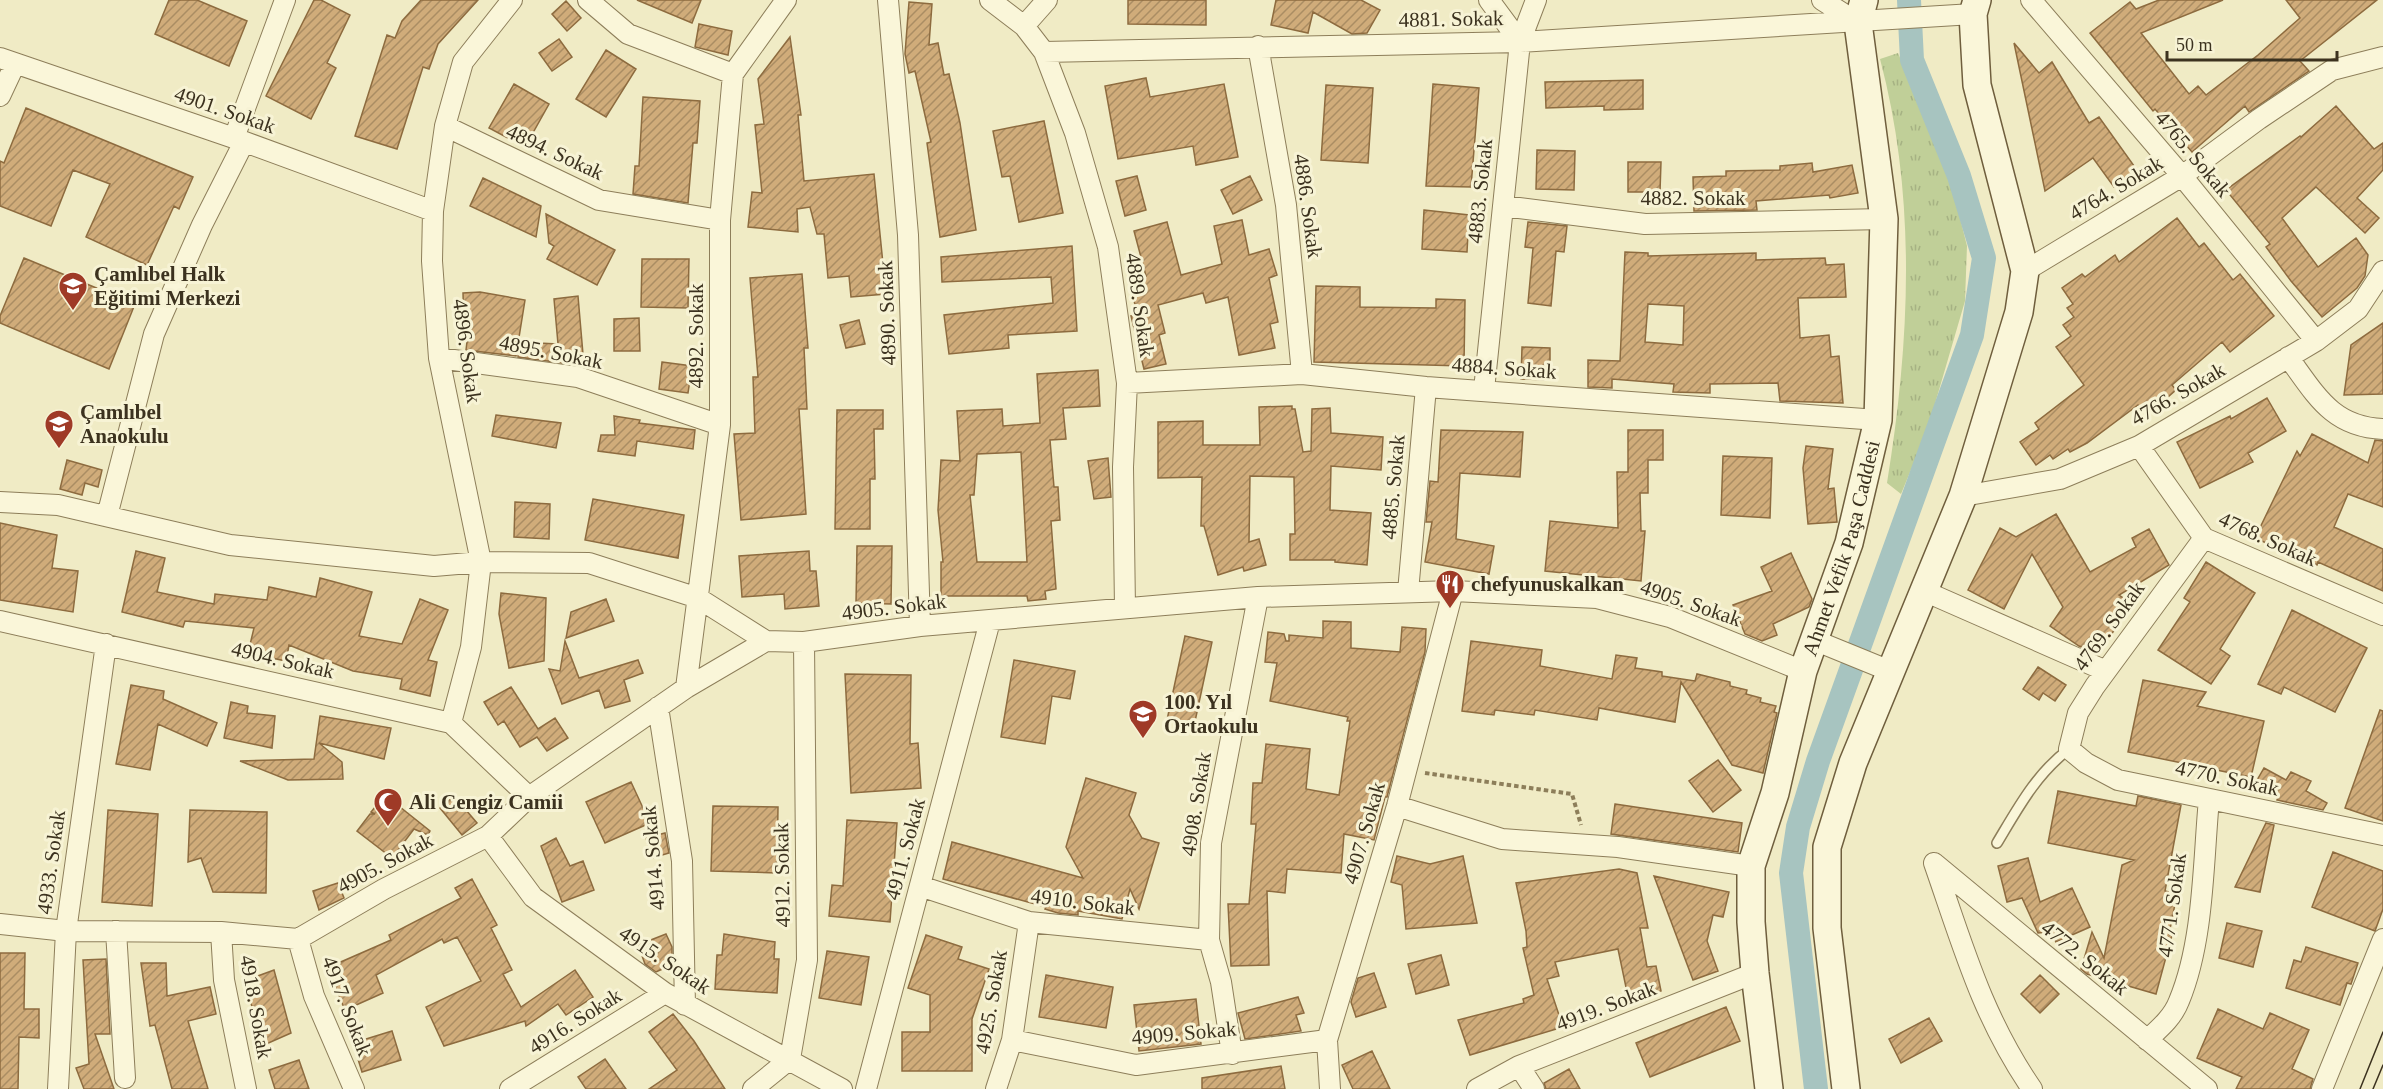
<svg xmlns="http://www.w3.org/2000/svg" width="2383" height="1089" font-family="'Times New Roman',serif">
  <style>
    .park { fill: url(#park-tufts) }
    .lines { fill: none; stroke-linecap: round; stroke-linejoin: round }
    .canal { stroke: #a7c4c0; stroke-width: 24 }
    .building { fill: url(#building-hatch); stroke: #8d6b3f; stroke-width: 1.5; fill-rule: evenodd }
    .lane-casing { stroke: #8d7e5a; stroke-width: 12 }
    .street-casing { stroke: #8d7e5a; stroke-width: 22 }
    .secondary-casing { stroke: #6f5e3d; stroke-width: 30 }
    .path { stroke: #8d7e5a; stroke-width: 4; stroke-dasharray: 4.5 3; stroke-linecap: butt }
    .lane { stroke: #faf6d9; stroke-width: 9 }
    .street { stroke: #faf6d9; stroke-width: 20 }
    .secondary { stroke: #faf6d9; stroke-width: 27 }
    .tram { stroke: #3c321f; stroke-width: 1.5 }
    .labels { text-anchor: middle; dominant-baseline: central; stroke-width: 6; stroke-linejoin: round; paint-order: stroke }
    .street-label { font-size: 21px; fill: #3c321f; stroke: #f7f3d5 }
    .poi-label { font-size: 21px; font-weight: bold; fill: #3c321f; stroke: #f7f3d5; text-anchor: start }
  </style>
  <defs>
    <pattern id="park-tufts" width="24" height="20" patternUnits="userSpaceOnUse" patternTransform="scale(1.5)"><rect width="24" height="20" fill="#c0cf98"/><path d="M3 7l-1-3M5 7V3M7 7l1-3M15 17l-1-3M17 17v-4M19 17l1-3" fill="none" stroke="#a6b283"/></pattern>
    <pattern id="building-hatch" width="6" height="6" patternUnits="userSpaceOnUse" patternTransform="scale(1.5)"><rect width="6" height="6" fill="#d0ac7a"/><path d="M-1 1l2-2M0 6l6-6M5 7l2-2" fill="none" stroke="#aa8d63"/></pattern>
  </defs>
  <rect width="100%" height="100%" fill="#f0ebc5"/>
  <path class="park" d="M1898,53l51,121 18,72 -2,55 -38,130 -26,63 -14,-11c23,-141 30,-285 -7,-424z"/>
  <g class="lines">
    <path class="canal" d="M1816,1089l-25,-216 7,-46 20,-66 154,-426 12,-77 -25,-82 -47,-116 -3,-60"/>
  </g>
  <path class="building" d="M169,0h28l50,21 -18,45 -74,-32z
    M314,0h7l29,15 -23,48 9,5 -25,51 -45,-23z
    M421,0h57l-40,44 -9,25 -6,-2 -26,82 -42,-13 32,-101 8,3 7,-17z
    M637,0h64l-9,23z
    M1128,0h78v25l-78,-1z
    M1276,0h85l19,10 -13,23 -15,1 -39,-22 -5,21 -37,-8z
    M2159,0h64l-82,33 48,61 9,-8 8,9 52,-40 42,-37 -14,-18h91l-77,61 9,10 -60,41 -4,-6 -53,46 -37,-43 -2,2 -63,-78 40,-31 6,7z
    M566,1l15,17 -14,13 -15,-17z
    M909,2l23,2 -3,41 9,-2 6,32 5,-1 11,49 16,107 -36,7 -13,-94 4,-1 -16,-71 -6,2 -4,-19z
    M699,24l33,7 -4,24 -33,-8z
    M790,37l11,78h-3l6,66 70,-7 12,120 -35,3 -2,-21 -21,2 -4,-44h-7l-7,-27 -13,2 1,23 -50,-5 4,-35 10,1 -7,-68 9,-1 -6,-45z
    M559,39l13,18 -20,14 -13,-18z
    M2014,43l25,30 13,-11 37,61 10,-6 38,53 -23,17 -21,-29 -48,33z
    M606,50l30,19 -30,48 -30,-18z
    M1146,78l4,19 74,-13 14,73 -42,8 -3,-19 -75,13 -13,-73z
    M1643,80v29l-39,1v-4l-58,2 -1,-26z
    M514,84l35,20 -24,43 -36,-19z
    M1433,84l46,4 -8,99 -45,-1z
    M1326,85l47,3 -5,75 -47,-3z
    M643,97l57,4 -3,42h-4l-5,60 -55,-9 2,-28h4z
    M2336,106l38,43 9,-6v27l-26,28 22,20 -14,15 -49,-46 -34,31 36,49 38,-29 12,17 -3,21 -8,12 -35,29 -31,-36 -25,-34 4,-3 -44,-54 74,-54 1,1z
    M26,108l167,69 -14,32 -5,-3 -27,59 -61,-28 24,-53 -37,-14 -22,56 -51,-20v-45l4,2z
    M1044,121l19,92 -44,9 -9,-46 -8,1 -9,-46z
    M1537,150l38,1 -1,39 -38,-1z
    M1628,162h33l-1,30h-32z
    M1812,163l1,9 39,-7 6,28 -28,5 -1,-3 -73,6 1,9 -63,1 -1,-34 33,-1v-5l54,-1v-4z
    M1137,176l9,34 -21,6 -9,-35z
    M1250,176l12,24 -29,14 -12,-24z
    M483,178l58,28 -5,31 -66,-31z
    M1424,210l45,5 -2,37 -45,-3z
    M546,214l69,36 -18,35 -50,-26 7,-13 -5,-3z
    M2177,218l22,29 5,-4 29,37 7,-6 34,42 -44,36 -8,-10 -50,43 4,5 -16,14 -5,-5 -13,11 -4,-5 -51,38 -17,9 -2,-3 -15,10 -3,-4 -14,10 -16,-23 19,-13 -4,-6 49,-38 -28,-38 15,-11 -8,-11 11,-8 -7,-9 6,-4 -11,-16 20,-14 3,3 30,-22 4,7z
    M1242,220l7,35 20,-6 8,26 -8,3 9,44 -8,2 5,24 -36,7 -11,-58 -22,6 -3,-10 -45,12 7,28 -6,2 7,29 -22,5 -13,-53 7,-1 -10,-35 18,-4 -12,-45 33,-9 14,53 41,-11 -8,-38z
    M1528,222l39,4 -3,26 -8,-1 -5,55 -23,-3 5,-55 -8,-1z
    M1072,246l5,85 -69,4 1,13 -60,6 -5,-39 109,-12 -2,-26 -109,5 -1,-25z
    M1625,252l23,1v3l108,-3v7l69,-2 1,7 18,-1 2,33 -48,1 2,40 29,-3 2,22 8,-1 4,47 -63,-2 -2,-18 -68,1v9l-37,-1 1,-8 -62,-5v9l-24,-1v-27l32,1zM1648,304l36,2 -1,39 -38,-3z
    M24,258l111,46 -26,65 -109,-46v-7z
    M642,259h47l-1,49 -47,-1z
    M802,274l6,74h-4l3,61h-8l7,105 -65,6 -7,-86 21,-1 -2,-56h5l-8,-99z
    M1316,286l44,1v20l76,1v-9l29,1 -1,66 -150,-4z
    M480,292l45,8 -9,56 -50,-6 3,-25h-5l-1,-32z
    M578,296l6,70 -66,-9 1,-15 39,2 -4,-45z
    M639,318l1,33h-26v-32z
    M859,320l6,24 -19,4 -6,-23z
    M2383,323v71l-39,1 7,-50z
    M1522,347l28,1v32l-29,-1z
    M662,362l30,4 -4,27 -29,-4z
    M1098,370l2,36 -37,2 3,31 -16,1 4,47h4l2,33 -9,1 5,68 -11,2 1,8 -18,2 -1,-5h-86v-34h2l-5,-52 3,-50 19,1 -3,-50 45,-2 1,17 37,-3 -3,-49zM1021,452l6,110h-50l-7,-67h4l3,-41z
    M2267,398l19,33 -38,22 5,9 -53,26 -23,-46 53,-26 1,3z
    M1292,406v3h3l8,43 8,-1 1,-42 18,-1 1,25 52,4 -2,33 -50,-4 -1,44 41,3 -4,52 -32,-3v-2h-45v-26h5l-1,-57 -44,-1 -1,66 10,-3 7,26 -22,6 -1,-4 -25,8 -14,-49h-3l1,-49 -44,1v-56l45,-1v24h57l-1,-38z
    M837,410h46v19h-9l1,50h-5v50h-35z
    M496,415l65,8 -5,25 -64,-12z
    M614,416l26,4 -1,3 56,7 -2,19 -56,-8 -2,15 -37,-5 3,-16h14z
    M1441,430l82,2 -3,45 -60,-4 -4,66 38,7 -5,28 -64,-12 7,-40h-6l4,-41 8,1z
    M1628,430h35v30h-15v33h-8l1,38h4l-4,50 -96,-10 5,-50 68,7 -1,-56h11z
    M2312,434l56,29 7,-23 8,1v66l-35,-13 -14,33 49,22v42l-65,-29 -1,3 -62,-27 42,-87 3,5z
    M1806,446l27,3 -5,40 6,-1 3,34 -29,2 -5,-56z
    M1723,456l49,2 -2,60 -49,-3z
    M1108,458l3,39 -17,2 -6,-38z
    M67,460l35,10 -4,17 -13,-4 -3,12 -22,-6z
    M593,499l91,16 -6,43 -93,-18z
    M515,502l35,2 -1,35 -35,-2z
    M2056,514l34,58 46,-25 -4,-9 17,-9 20,36 -50,30 13,9 -34,50 -19,-8 -29,-20 13,-19 -31,-53 -28,55 -36,-19 32,-62 16,9z
    M0,523l57,12 -5,33 26,3 -5,41 -73,-12z
    M857,546h35l-1,58 -35,-1z
    M136,551l29,7 -8,34 57,12 1,-10 52,6 2,-13 47,10 4,-19 52,14 -13,44 43,8 18,-45 28,11 -20,50 9,2 -7,34 -30,-7 2,-10 -49,-8 -64,-26 -3,16 -38,-8 6,-25 -69,-7 -2,6 -61,-15z
    M809,551l1,20h6l3,35 -34,3 -1,-15 -42,3 -3,-41z
    M1791,553l21,46 -3,8 -36,17 4,11 -15,6 -17,-7 -12,-29 39,-14 -11,-24z
    M2206,562l49,31 -35,56 10,7 -19,28 -53,-34 32,-48 -6,-4z
    M501,593l45,5 -2,63 -35,7 -10,-54z
    M606,599l8,22 -48,17 5,-26z
    M2292,610l75,38 -32,64 -51,-25 -3,7 -23,-10z
    M1323,621l28,1v26l49,4 2,-25 24,2 -1,23 -38,145h-2l-11,43 -30,-6 -3,39 -54,-4 -2,24 -18,-2 2,74 -38,1 -3,-62h21l7,-80h-5l2,-41h9l4,-39 44,5 -4,40 33,6 11,-74h-3l1,-4 -78,-16 7,-38 -12,-1 3,-30 16,2 2,7h3v-6l34,3z
    M1185,636l27,6 -18,84 -27,-6z
    M565,641l14,37 59,-18 5,13 -19,7 6,21 -25,7 -6,-18 -37,14 -13,-35 11,2z
    M1471,641l71,9 -2,16 72,13 4,-24 21,3 -2,10 27,4v4l33,5 2,-7 33,8v4l17,4 -1,4 15,4 -1,4 16,4 -2,6 3,1 -14,60 -31,-8 -51,-83 -6,40 -76,-14 -2,12 -62,-10 -1,5 -39,-5 -1,5 -32,-4z
    M1014,660l61,11 -5,28 -18,-3 -7,48 -44,-7z
    M2038,667l28,18 -11,16 -12,-8 -4,7 -16,-11z
    M845,674l66,1 -1,69 8,-1 3,45 -70,5z
    M2143,680l63,12 -9,14 67,15 -13,56 -123,-25z
    M131,685l33,6 -1,8 54,24 -10,23 -49,-22 -8,46 -34,-6z
    M511,687l27,42 17,-11 13,20 -21,13 -10,-14 -17,10 -16,-26 -6,4 -14,-23z
    M231,702l17,4 -1,7 28,3 -3,32 -48,-10z
    M2380,710l3,1v110l-38,-13z
    M320,716l71,12 -7,31 -65,-16 23,19 1,17 -55,1 -48,-19 74,-2z
    M1718,760l23,30 -28,22 -24,-31z
    M2264,768l22,12 5,-8 20,9 -5,10 21,12 -4,7 -46,-10 2,-5 -23,-13z
    M1086,778l50,15 -7,22 13,23 17,5 -20,66 -9,-20 -8,30 -44,-8v4l-20,-2 -13,-4 1,-2 -103,-28 9,-37 131,36 -17,-31z
    M631,782l19,41 -45,20 -19,-41z
    M2058,791l78,15 2,-10 43,9 -16,86 12,3 -8,40 3,1 -16,59 -69,-20 -6,-5 11,-37 12,26 18,-93 12,-5 -86,-17z
    M385,795l45,36 -2,4 -14,-6 -22,29 -35,-27 13,-17h5l-4,-2z
    M454,796l23,27 -15,12 -22,-27z
    M1615,804l127,19 -4,29 -127,-18z
    M713,806l65,1 -1,66 -66,-2z
    M108,810l50,4 -6,92 -50,-4z
    M190,810l77,2 -1,81 -53,-1 -12,-34 -13,4z
    M847,820l50,3 -7,99 -61,-6 3,-31 11,1z
    M2266,823l8,2 -14,67 -25,-5z
    M665,833l4,20 -17,5 -6,-20z
    M556,838l14,28 13,-5 11,29 -32,12 -21,-56z
    M2333,852l50,19v38l-8,22 -63,-24z
    M1397,856l33,8 33,-8 14,67 -71,6 -4,-44 -11,-3z
    M2028,858l12,44 32,-14 18,39 -34,15 -7,-14 -1,4 -10,1 -16,-35 -15,4 -9,-36z
    M1619,869l18,4 11,55h-8l7,39 9,-1 5,25 -33,6 -10,-48 -63,13 4,14 -12,3 16,48 -93,28 -12,-35 66,-17 -1,-4 11,-4 -11,-47 4,-1 -1,-16 -10,-48z
    M1654,876l75,16 -6,25 -10,-2 -6,26 11,30 -25,9z
    M472,879l25,46 -6,3 21,42 -9,4 18,33 54,-37 18,27 -27,18 -8,-11 -32,22 -1,-5 -81,25 -18,-39 55,-26 -24,-44 -13,6 -2,-4 -66,36 7,18 -38,17 -18,-42 64,-28 -2,-5 72,-37 -6,-10z
    M338,883l6,15 -25,12 -6,-19z
    M2227,923l35,8 -9,36 -34,-9z
    M666,934l6,13v18l-16,7 -11,-8 -7,-19z
    M724,934l51,8 -1,17h5l-2,34 -62,-4 2,-34h5z
    M926,935l36,12 -4,12 31,10 -17,50v52h-70v-39h28v-37l-22,-7z
    M2306,947l52,16 -7,21 -4,-1 -7,22 -54,-17 8,-28 7,2z
    M827,951l42,6 -8,48 -42,-7z
    M0,953h25l-1,56h15v29l-20,-1 -1,52h-18z
    M1441,955l8,30 -33,9 -8,-30z
    M106,959l4,75h-15l19,55h-30l-8,-21 13,-4 -6,-104z
    M141,963h25l1,33 43,-9 6,27 -28,7 20,68h-36l-17,-64 -5,1z
    M274,970l17,63 -27,12 -20,-64z
    M1374,973l12,34 -30,10 -5,-15 7,-24z
    M1046,975l67,12 -7,41 -67,-11z
    M2040,975l19,19 -19,19 -19,-19z
    M1298,997l6,16 -8,2 5,16 -56,8 -7,-26z
    M1196,999l5,45 -62,7 -5,-46z
    M1726,1007l14,34 -90,36 -14,-34z
    M2218,1009l45,20 7,-16 39,17 -17,39 21,10 -3,10h-74l6,-12 -45,-19z
    M673,1014l21,27 31,48h-76l28,-19 -28,-38z
    M1929,1018l13,23 -41,22 -12,-24z
    M392,1031l9,29 -39,12 -9,-29z
    M1372,1051l18,38h-37l-11,-24z
    M605,1059l21,30h-40l-8,-12z
    M299,1060l10,29h-34l-6,-19z
    M1281,1066l4,23h-83v-11z
    M1569,1069l11,20h-34l-2,-6z"/>
  <g class="lines">
    <g class="lane-casing">
      <path id="lane" d="M1997,843c21,-35 39,-69 72,-94"/>
    </g>
    <g class="street-casing">
      <path id="street" d="M588,0l40,34 105,40
        M888,0l20,235 12,391
        M990,0l34,26 20,26 31,81 33,114 19,136 -4,84 2,141
        M1489,0l31,42
        M1822,0l36,23
        M2031,0l151,176 134,165
        M1024,26l23,-26
        M1258,46l28,159 16,169
        M1044,52l476,-10 453,-28
        M0,58l234,80 199,73
        M0,96l15,-32
        M445,126l154,74 121,20
        M234,138l51,-138
        M1503,206l142,18 239,-5
        M2025,271l157,-95 77,-57 73,-49 51,-13
        M2288,357c28,38 44,70 95,72
        M439,358l139,19 142,48
        M1127,383l175,-9 124,13 452,33
        M1484,390l36,-348 16,-42
        M2139,446l65,92 179,77
        M1963,496l97,-17 79,-33 177,-105 42,-32 25,-38
        M0,502l58,3 172,40 204,21 47,-4 108,1 109,35 68,43
        M107,516l47,-182 48,-109 42,-83
        M2204,538l-109,148 -17,27 -9,36 17,14 32,17 265,55
        M1924,591l182,80
        M1408,592l18,-205
        M0,621l451,102 78,74
        M1814,640l76,31
        M686,688l34,-263v-205l13,-146 53,-74
        M658,707l24,154 3,144
        M451,723l20,-76 10,-85 -42,-204 -7,-97 1,-50 12,-85 18,-64 49,-62
        M1397,806l105,33 116,8 133,19
        M488,836l45,61 132,96 177,96
        M1934,863l273,226
        M1934,863c29,83 48,153 98,226
        M920,886l109,36 180,18
        M0,924l66,7 155,1 77,7 86,-50 104,-53 41,-39 157,-109 80,-47 38,1 116,-16 338,-29 195,-6 144,7 73,19 133,54
        M116,931l9,147
        M221,932l3,48 22,109
        M298,939l16,57 40,93
        M1012,1040l124,25 191,-25
        M2147,1040c13,-12 26,-23 32,-39 25,-60 24,-138 30,-202
        M1232,1054l-11,-72 -12,-42 2,-97 47,-246
        M1519,1066l15,23
        M58,1089l8,-158 40,-287
        M510,1089l155,-96
        M753,1089l37,-30 17,-99 -3,-318
        M866,1089l124,-468
        M996,1089l16,-49 17,-118
        M1330,1089l-3,-49 70,-234 56,-215
        M1477,1089l42,-23 236,-93
        M2322,1089l61,-150"/>
    </g>
    <g class="secondary-casing">
      <g id="secondary">
        <path id="s1" d="M1769,1089l-14,-116 -4,-51v-56l24,-73 28,-122 46,-128 29,-123 6,-201 -26,-196 6,-23"/>
        <path d="M1846,1089l-19,-161v-81l26,-84 110,-267 56,-184 6,-41 -48,-186 -4,-71 4,-14"/>
      </g>
    </g>
    <path class="path" d="M1425,773l147,21 9,31"/>
    <use href="#lane" class="lane"/>
    <use href="#street" class="street"/>
    <use href="#secondary" class="secondary"/>
    <path class="tram" d="M2360,1089l23,-57
      M2373,1089l10,-24"/>
  </g>
  <defs>
    <g id="school-pin" transform="scale(1.5)"><path d="M0 17L-7.5 6A9.5 9.5 0 1 1 7.5 6Z" fill="#9f3a27" stroke="#f7f3d5"/><path d="M0-5L7-2L0 1L-7-2ZM-4 1L0 2.5L4 1V4Q0 6-4 4Z" fill="#fff"/></g>
    <g id="restaurant-pin" transform="scale(1.5)"><path d="M0 17L-7.5 6A9.5 9.5 0 1 1 7.5 6Z" fill="#9f3a27" stroke="#f7f3d5"/><path d="M-5-6h1v4h1v-4h1v4h1v-4h1v5L-1.5 .5V6h-2V.5L-5-1ZM5-6V6H3V1.5H1.5Q1.5-4 5-6Z" fill="#fff"/></g>
    <g id="mosque-pin" transform="scale(1.5)"><path d="M0 17L-7.5 6A9.5 9.5 0 1 1 7.5 6Z" fill="#9f3a27" stroke="#f7f3d5"/><path d="M3.5-4.9A6 6 0 1 0 3.5 4.9A5 5 0 1 1 3.5-4.9Z" fill="#fff"/></g>
  </defs>
  <g fill-rule="evenodd">
    <use href="#school-pin" x="73" y="286"/>
    <use href="#school-pin" x="59" y="424"/>
    <use href="#restaurant-pin" x="1450" y="584"/>
    <use href="#school-pin" x="1143" y="714"/>
    <use href="#mosque-pin" x="388" y="802"/>
  </g>
  <g class="labels">
    <g class="street-label">
      <text transform="translate(1451 19) rotate(-1)">4881. Sokak</text>
      <text transform="translate(225 110) rotate(19)">4901. Sokak</text>
      <text transform="translate(555 152) rotate(25)">4894. Sokak</text>
      <text transform="translate(2193 154) rotate(50)">4765. Sokak</text>
      <text transform="translate(2116 188) rotate(-31)">4764. Sokak</text>
      <text transform="translate(1480 191) rotate(-84)">4883. Sokak</text>
      <text x="1693" y="198">4882. Sokak</text>
      <text transform="translate(1308 206) rotate(82)">4886. Sokak</text>
      <text transform="translate(1140 305) rotate(82)">4889. Sokak</text>
      <text transform="translate(887 313) rotate(-92)">4890. Sokak</text>
      <text transform="translate(696 336) rotate(-90)">4892. Sokak</text>
      <text transform="translate(467 351) rotate(82)">4896. Sokak</text>
      <text transform="translate(551 352) rotate(11)">4895. Sokak</text>
      <text transform="translate(1504 368) rotate(4)">4884. Sokak</text>
      <text transform="translate(2178 394) rotate(-30)">4766. Sokak</text>
      <text transform="translate(1393 487) rotate(-85)">4885. Sokak</text>
      <text transform="translate(2268 539) rotate(24)">4768. Sokak</text>
      <text stroke="none"><textPath href="#s1" startOffset="555">Ahmet Vefik Paşa Caddesi</textPath></text>
      <text transform="translate(1691 603) rotate(19)">4905. Sokak</text>
      <text transform="translate(894 607) rotate(-7)">4905. Sokak</text>
      <text transform="translate(2109 626) rotate(-54)">4769. Sokak</text>
      <text transform="translate(283 660) rotate(13)">4904. Sokak</text>
      <text transform="translate(2227 778) rotate(12)">4770. Sokak</text>
      <text transform="translate(1196 804) rotate(-81)">4908. Sokak</text>
      <text transform="translate(1364 833) rotate(-74)">4907. Sokak</text>
      <text transform="translate(905 849) rotate(-75)">4911. Sokak</text>
      <text transform="translate(653 858) rotate(-95)">4914. Sokak</text>
      <text transform="translate(51 862) rotate(-82)">4933. Sokak</text>
      <text transform="translate(385 863) rotate(-28)">4905. Sokak</text>
      <text transform="translate(782 875) rotate(-91)">4912. Sokak</text>
      <text transform="translate(1083 902) rotate(7)">4910. Sokak</text>
      <text transform="translate(2172 905) rotate(-82)">4771. Sokak</text>
      <text transform="translate(2085 958) rotate(39)">4772. Sokak</text>
      <text transform="translate(665 960) rotate(34)">4915. Sokak</text>
      <text transform="translate(991 1002) rotate(-80)">4925. Sokak</text>
      <text transform="translate(347 1006) rotate(69)">4917. Sokak</text>
      <text transform="translate(1606 1006) rotate(-21)">4919. Sokak</text>
      <text transform="translate(256 1007) rotate(80)">4918. Sokak</text>
      <text transform="translate(575 1021) rotate(-32)">4916. Sokak</text>
      <text transform="translate(1184 1033) rotate(-5)">4909. Sokak</text>
    </g>
    <g class="poi-label">
      <text x="94" y="274">Çamlıbel Halk<tspan x="94" dy="24">Eğitimi Merkezi</tspan></text>
      <text x="80" y="412">Çamlıbel<tspan x="80" dy="24">Anaokulu</tspan></text>
      <text x="1471" y="584">chefyunuskalkan</text>
      <text x="1164" y="702">100. Yıl<tspan x="1164" dy="24">Ortaokulu</tspan></text>
      <text x="409" y="802">Ali Cengiz Camii</text>
    </g>
  </g>
  <path d="M2167 51v9h170v-9" fill="none" stroke="#3c321f" stroke-width="3"/>
  <text x="2176" y="51" font-size="18" fill="#3c321f" stroke="#f7f3d5" stroke-width="4.5" paint-order="stroke">50 m</text>
</svg>
